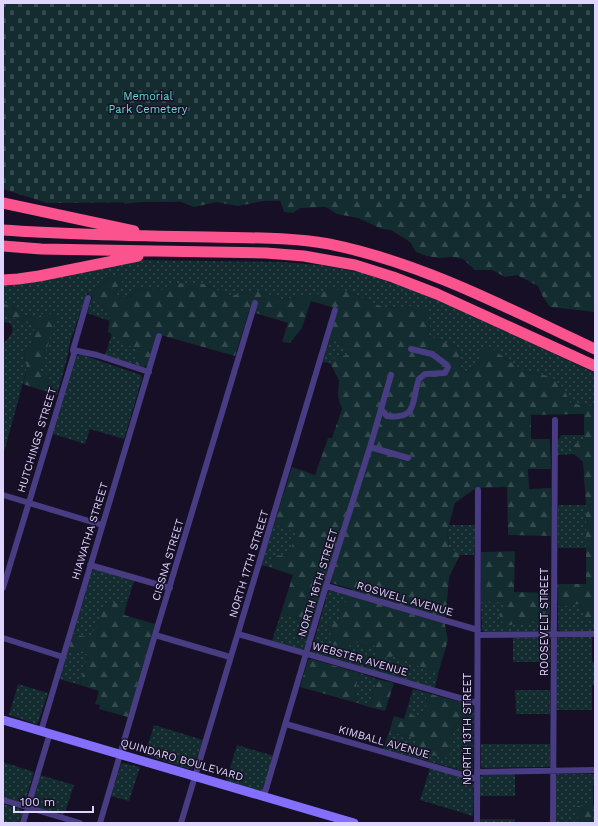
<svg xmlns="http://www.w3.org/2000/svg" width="598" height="826" font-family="'Work Sans',sans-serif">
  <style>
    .grass { fill: url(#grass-dots) }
    .forest { fill: url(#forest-firs) }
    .cemetery { fill: url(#cemetery-stones) }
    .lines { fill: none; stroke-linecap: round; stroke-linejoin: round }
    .street { stroke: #483c83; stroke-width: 6 }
    .secondary { stroke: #846efc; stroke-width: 9 }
    .highway { stroke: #fb538d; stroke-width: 11 }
    .labels { text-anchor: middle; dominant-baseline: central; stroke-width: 3; stroke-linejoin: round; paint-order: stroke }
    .park-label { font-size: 11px; fill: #62ddce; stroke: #160f25 }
    .street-label { font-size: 11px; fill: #dfd5fe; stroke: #160f25 }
  </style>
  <defs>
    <pattern id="grass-dots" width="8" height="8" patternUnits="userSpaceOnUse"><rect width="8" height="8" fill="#132c2f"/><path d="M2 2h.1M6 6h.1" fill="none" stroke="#354a4e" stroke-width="1.8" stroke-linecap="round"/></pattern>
    <pattern id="forest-firs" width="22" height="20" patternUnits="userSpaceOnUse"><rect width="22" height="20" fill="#132c2f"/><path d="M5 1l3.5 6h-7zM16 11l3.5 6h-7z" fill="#354a4e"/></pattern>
    <pattern id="cemetery-stones" width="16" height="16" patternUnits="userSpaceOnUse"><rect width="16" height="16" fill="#132c2f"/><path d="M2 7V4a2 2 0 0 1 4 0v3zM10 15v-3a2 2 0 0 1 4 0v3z" fill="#354a4e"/></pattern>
  </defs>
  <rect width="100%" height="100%" fill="#160f25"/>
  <path class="grass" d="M137,260l146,2 37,3 43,8 52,18 40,17 140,65v34l-25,-4 -6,-14 -14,-13 -25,-4 -34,-24 -10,13 -14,12 -7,-5 -2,-20 -29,-12 1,-14 -19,-16 -26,2 -38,-17 -33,6h-12l-21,2 -26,-9 -25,6 -26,-12 -41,6 -26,-1 -8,9 -15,-4 8,-12v-7h-10l-13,12 -12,6 -17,49 -2,13 -11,40 -13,-4 6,-15 -10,-5 -4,-52 -17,-5 -7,-8 -9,-2v-21z
    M92,297l7,6 11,13v5l-23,-8z
    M5,314l30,12 -3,18 -8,9 3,15 -24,88v-112c5,-7 14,-11 7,-21l-7,-1v-7z
    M112,334l23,15v15l-30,-9z
    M329,341l21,7 -2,7 -12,1 -6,7 -7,-1z
    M78,355h5l58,20 1,4 -18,60 -34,-10 -5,15 -32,-10 23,-77z
    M561,435h23v5l-11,5 1,9 -17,1 1,-15z
    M558,505h28v43h-28z
    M274,524l22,8 -7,24 -15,-1 -5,12 -8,-2z
    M449,525h26l-1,30h-14l-11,-8 -2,-15z
    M95,569l39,12 -7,22 -5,-1 -17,2 -14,35 -18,-5 19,-63z
    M328,591h3l18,5 -3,6 10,40 10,5 8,-3 2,8 9,6 10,-2 43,18 -3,14 -124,-36z
    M481,602h23v25l14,-4h14l18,-6 1,13 -2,2h-65l-2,-2z
    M580,604l5,14 10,2v11h-35l-2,-2v-23z
    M281,613l22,8 12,-4 -10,32 -3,1 -30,-9z
    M592,637v25h3v23h-3v25h-36v-70l2,-2z
    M513,638h36l1,2v22h-37z
    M68,651l20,3 -8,31 -21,-6z
    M360,673l17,6 -8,28 -12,-4 -3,-10z
    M18,684l30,9 -10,30 -2,1 -27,-9z
    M413,689l14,4 -2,20 -11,3 -7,-7z
    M515,690h35v24h-34z
    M474,711l-1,61 -2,1 -88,-24 6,-17 28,6 34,-8z
    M154,725l49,15 -10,28 -4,1 -44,-14z
    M481,744h69v21l-1,2 -66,1 -2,-1z
    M237,745l37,11 -12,36 -36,-11z
    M3,762l31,10 -9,31 -2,1 -20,-6z
    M123,763l17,4 -11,34 -18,-5 10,-32z
    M430,768l42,13 2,3 -1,32 -53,-16z
    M515,774v22h-35v-19l2,-2z
    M558,774h37v11h-2v20h2v18h-3v-18l-14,13 -3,5h-19v-47z
    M40,775l34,10 -10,30 -31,-9 -1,-2z
    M3,804l18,5 2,3 -4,11h-16z
    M480,819h35v4h-35z"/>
  <path class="forest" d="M595,3v309l-45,-5 -7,-10 -5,-11 -21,-11 -12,2 -13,-7h-17l-12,-11 -11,-2 -13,1 -12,-2 -11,-4 -6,-10 -19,-12 -9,-1 -24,-11 -21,-4 -11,-7 -26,1 -7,5 -9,-1 -4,-12 -7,-1 -35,7 -22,-4 -22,5 -15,-6h-35l-19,3 -2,-4z
    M112,275h10v7l-8,12 15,4 8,-9 25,1 10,-7 32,1 26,12 25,-6 26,9 21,-2h12l13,-9 20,3 38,17 26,-2 14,3 5,13 -1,14 29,12 2,20 7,5 14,-12v-13h10l34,24 25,4 14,13 6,14 25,4v179l-1,1 1,33 -10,-1 -5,-15 -22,2 -1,-22h29v-79l-3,-43 -9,-8 -1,-9 11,-5v-26l-53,1v24h19l1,30h-23l1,20 22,-1v48l-43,-1 -1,-48 -31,1 -21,15 -8,29 2,15 11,8 -11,22 -4,48 3,15 -10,34 -43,-18 -10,2 -5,6 -6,-1 2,-11 -2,-8 -8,3 -10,-5 -11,6 -13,-4 -3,-18 13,-8 -4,-12 8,-4 6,-13 -27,-8 -10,36 -12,4 -22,-8 12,-38 -24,-8 5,-12 15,1 7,-24 -22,-8 18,-57 23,8 13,-37h4l10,-29 -4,-12 1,-17 -9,-17 6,-7 12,-1 2,-7 -21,-7 9,-32 -27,-8 -9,27 -12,15 -8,-1 6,-19 -39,-12 -14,45 -78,-22 -10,32 -3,1 -9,-3v-15l-27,-17 2,-16 -11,-13 -12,-10 12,-6z
    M3,304l9,2 7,8 17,5 10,-8 10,7 -16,53 10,5 -6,15 -21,-7 4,-16 -3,-15 8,-9 3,-18 -30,-12 -2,1z
    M515,551l-1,41 36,1v24l-18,6h-14l-14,4 -5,-13 5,-3v-9h-23v-50z
    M122,602l5,1 -3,12 31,9 -27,93 -29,-8 1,-4 -5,-1 4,-13 -19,-6 8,-31 -20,-3 5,-17 18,4 14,-34z
    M311,659l49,14 -6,20 3,10 -57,-16 8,-27z
    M377,679l17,4 -9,28 -16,-4z
    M427,693l45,12 2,6 -23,19 -1,28 -33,-5v-15l-28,-6 5,-16 10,3 3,-10 7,7 11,-3z
    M593,805l-1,18h-17l3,-5 -1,-12z"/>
  <path class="cemetery" d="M3,3h592v195l-548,5 -44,-14z"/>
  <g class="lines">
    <path class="street" d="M73,350l24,5 52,17
      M381,409l6,7c32,4 24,-16 32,-37l6,-5 20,-1 3,-6 -1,-2 -15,-11 -21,-5
      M370,447l38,11
      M3,495l99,30
      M90,565l80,23
      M326,586l152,44
      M3,588l71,-234 -1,-4 15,-52
      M238,634l239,69
      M155,635l75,22
      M478,635l117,-1
      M3,638l60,19
      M286,724l191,55
      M41,731l118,-395
      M477,772l118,-2
      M264,796l62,-210 44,-139 21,-72
      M3,800l77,23
      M23,823l27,-90
      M100,823l55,-188 100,-332
      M181,823l154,-513
      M477,823l1,-333
      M553,823l2,-403"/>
    <path class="secondary" d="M3,720l351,103"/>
    <path class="highway" d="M3,203l131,28
      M3,230c69,5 137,6 206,7 40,1 81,0 120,7 94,19 180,65 266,105
      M3,246l38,3 225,4 38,3 51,9 38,12 44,17 158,72
      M3,280l15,-1 21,-3 99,-20"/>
  </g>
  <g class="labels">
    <g class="park-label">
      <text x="148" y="96">Memorial<tspan x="148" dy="13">Park Cemetery</tspan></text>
    </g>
    <g class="street-label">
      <text transform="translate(37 440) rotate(-73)">HUTCHINGS STREET</text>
      <text transform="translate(90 531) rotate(-73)">HIAWATHA STREET</text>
      <text transform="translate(168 560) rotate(-73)">CISSNA STREET</text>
      <text transform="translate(249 564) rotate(-73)">NORTH 17TH STREET</text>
      <text transform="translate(318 583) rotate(-73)">NORTH 16TH STREET</text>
      <text transform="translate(405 599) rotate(16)">ROSWELL AVENUE</text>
      <text transform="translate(544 622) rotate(-90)">ROOSEVELT STREET</text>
      <text transform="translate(360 659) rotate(16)">WEBSTER AVENUE</text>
      <text transform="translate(467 729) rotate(-90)">NORTH 13TH STREET</text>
      <text transform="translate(384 742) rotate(16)">KIMBALL AVENUE</text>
      <text transform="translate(182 760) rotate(16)">QUINDARO BOULEVARD</text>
    </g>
  </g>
  <rect width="598" height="826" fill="none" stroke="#dfd5fe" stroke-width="8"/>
  <path d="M14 806v6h79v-6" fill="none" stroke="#dfd5fe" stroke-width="2"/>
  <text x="20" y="806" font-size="12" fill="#dfd5fe" stroke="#160f25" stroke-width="3" paint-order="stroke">100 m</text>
</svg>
